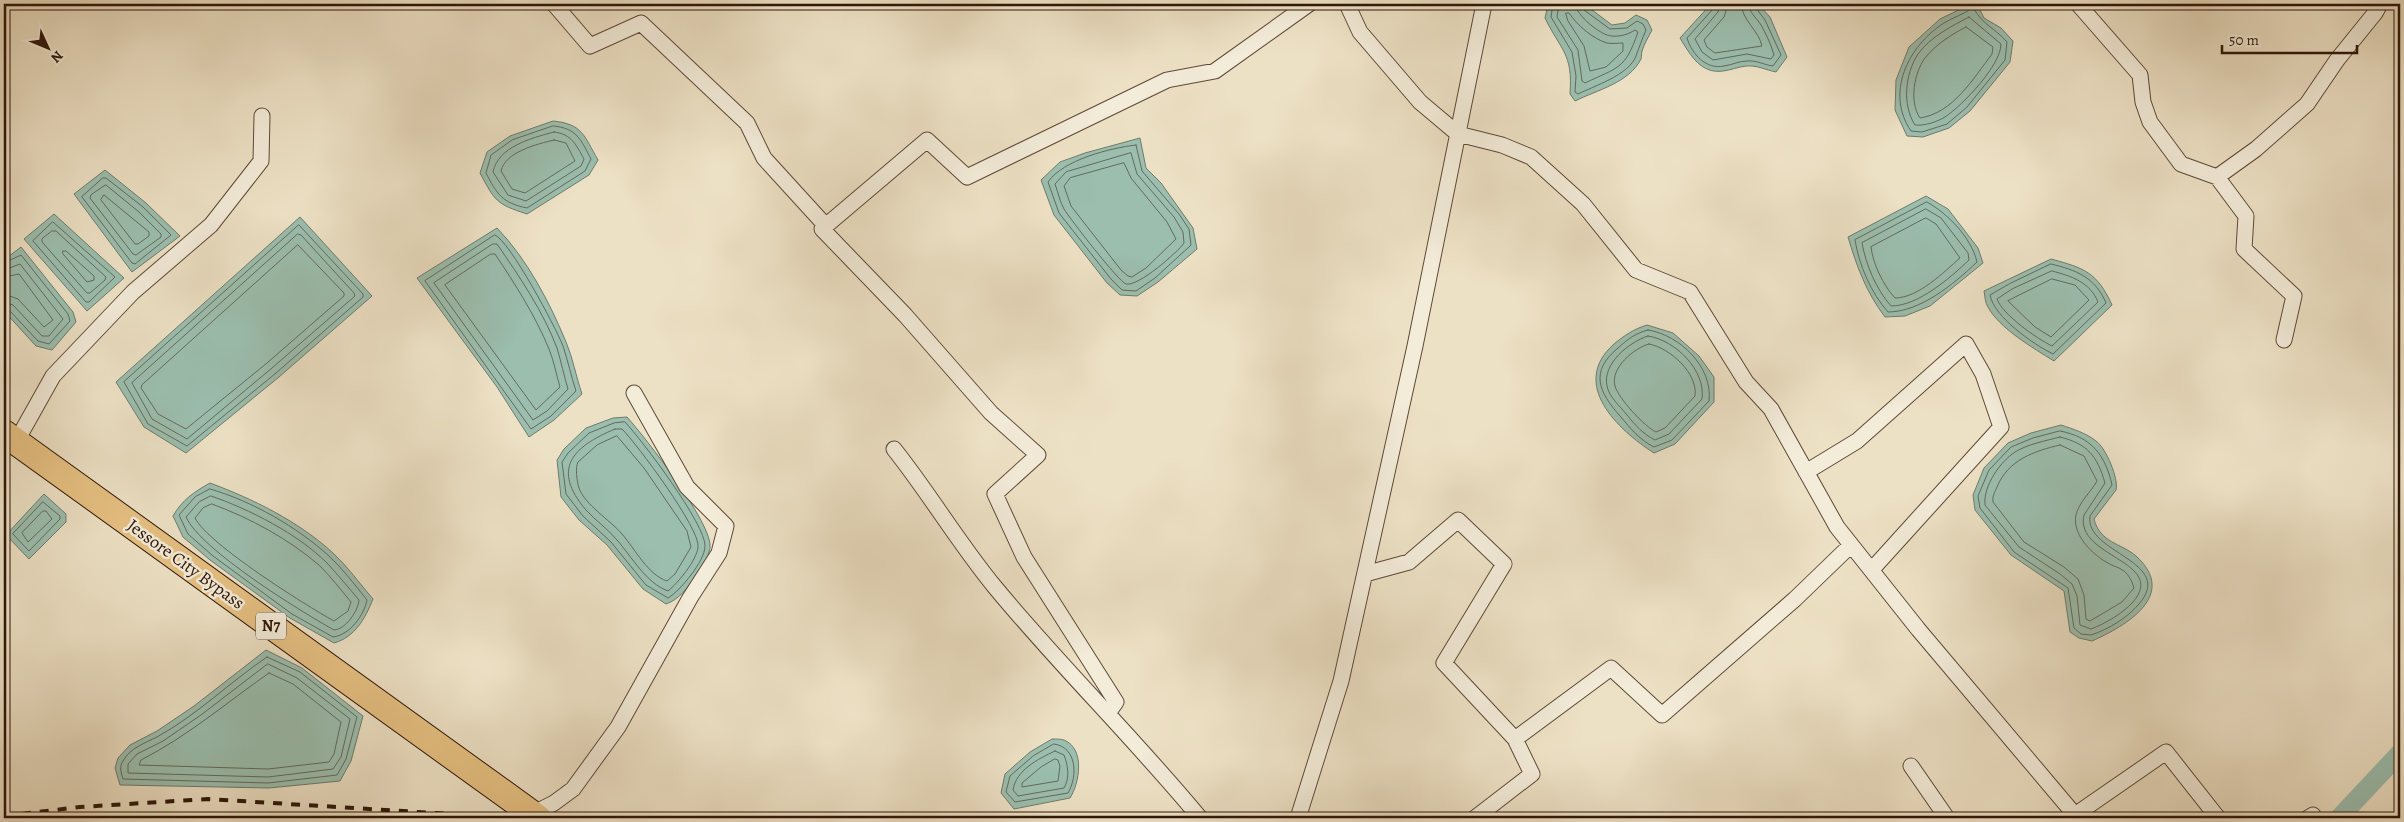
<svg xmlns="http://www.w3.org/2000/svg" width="2404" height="822" font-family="Alegreya,serif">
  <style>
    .water { fill: #9bbeae; stroke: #6f7b6c }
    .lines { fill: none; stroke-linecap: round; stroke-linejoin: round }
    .shore { stroke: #646a5c; stroke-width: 1 }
    .canal { stroke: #9bbeae; stroke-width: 19 }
    .street-casing { stroke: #5e4938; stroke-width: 17 }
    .highway-casing { stroke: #2e1609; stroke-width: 28 }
    .street { stroke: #f3ecd9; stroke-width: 15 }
    .highway { stroke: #e6c082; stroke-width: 26 }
    .rail { stroke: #2e1609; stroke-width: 4; stroke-dasharray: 9 9; stroke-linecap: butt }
    .labels { text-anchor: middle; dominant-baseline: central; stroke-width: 5; stroke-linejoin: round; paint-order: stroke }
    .shield { fill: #f3ecd9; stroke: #695647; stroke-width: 1 }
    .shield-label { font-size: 16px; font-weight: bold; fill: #2e1609 }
    .street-label { font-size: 18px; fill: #2e1609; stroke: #f3ecd9 }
  </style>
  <rect width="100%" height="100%" fill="#ede1c5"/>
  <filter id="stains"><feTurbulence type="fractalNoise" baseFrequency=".004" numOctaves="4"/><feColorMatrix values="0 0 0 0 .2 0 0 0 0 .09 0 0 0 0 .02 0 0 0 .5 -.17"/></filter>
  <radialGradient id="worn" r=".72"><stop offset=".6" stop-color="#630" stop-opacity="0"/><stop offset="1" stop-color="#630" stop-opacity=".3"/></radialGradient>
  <path class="water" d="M1551,4h33l28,21 13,-2 11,-8 11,5 5,10c-3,6 -8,14 -10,21 -1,4 0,4 -1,8 -12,24 -44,31 -66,42l-5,-7c3,-41 -9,-43 -25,-76l3,-13z
    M1711,4h47l12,13 17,40 -11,15c-10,-2 -19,-7 -30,-6 -8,1 -15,4 -23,5 -22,3 -32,-15 -43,-33z
    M1971,4h6l7,14 17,10 12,13 -3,21 -40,49 -21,17 -26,9 -16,-1 -12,-26 1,-30 13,-33 31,-28z
    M553,121c30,3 31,15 45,39l-9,15 -62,39c-31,-10 -32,-13 -47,-41l7,-21 23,-16z
    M1140,138l6,30 15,15 32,45 4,21 -39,33 -21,14 -17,-1 -13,-12 -53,-68 -13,-35 19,-18 25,-9z
    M105,170l41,33 34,33 -48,36 -58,-78z
    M1926,196l22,13 30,39 5,15 -53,43 -25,10 -20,1c-19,-25 -28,-50 -37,-80z
    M54,214l70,64 -37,33 -63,-72z
    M300,217l72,79 -93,81 -93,76 -42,-26 -28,-45z
    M497,228c30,31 53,75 69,114 7,16 10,35 16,52l-28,26 -25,17 -32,-50 -80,-109z
    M21,247l52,65 3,10 -24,28 -16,-4 -32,-35v-51z
    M2051,259c33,9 46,13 61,46l-58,56c-21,-13 -55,-33 -66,-54 -3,-4 -3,-11 -4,-16z
    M1647,325l26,8 26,23 15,21v25l-39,42 -21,9c-36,-23 -85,-69 -40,-109 11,-9 20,-15 33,-19z
    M627,417c17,19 87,108 83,131 -2,11 -10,22 -16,30 -7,11 -16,22 -28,26l-23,-15 -36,-44 -28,-25 -18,-23 -4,-37 7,-11 22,-21 27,-10z
    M2061,425c12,4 25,8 35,16 10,7 23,38 20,49l-22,29c6,24 27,24 42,37 43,39 -10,70 -44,85l-13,-3 -9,-6 -6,-41 -53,-36 -36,-45 -2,-15 11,-27 24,-25 23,-10z
    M210,483c43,16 88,38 123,70 15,14 27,31 40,46 -8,20 -18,38 -39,44l-44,-25 -80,-58 -27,-23 -10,-21c9,-16 21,-24 37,-33z
    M44,494l22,20v8l-37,37 -23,-24z
    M266,650l36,18 61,48 -12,45 -11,20 -71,7 -149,-3 -5,-17 3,-10 12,-13 27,-14 37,-25z
    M1052,739c4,0 9,0 12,1 22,9 15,44 6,58l-56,11 -13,-16 4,-19 25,-22z"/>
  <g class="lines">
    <path class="shore" d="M1553,4l-2,13 21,35 4,24 -1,16 3,2c16,-8 51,-19 58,-38 3,-8 6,-17 10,-26l-3,-6 -6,-3 -10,7 -17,1 -26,-19 -3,-6
      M1559,4l-2,13 21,33 4,31 3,2c33,-16 40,-13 53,-51l-3,-2c-6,4 -15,7 -23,6 -11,0 -36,-21 -37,-32
      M1714,4l-1,5 -26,29c5,16 19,32 37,28 8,-1 15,-5 23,-5 10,-1 17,4 26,5l8,-11 -16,-35 -9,-12 -1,-4
      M1720,4l-2,8 -23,27 7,13 11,8 34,-6 24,5 3,-4c-3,-11 -8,-21 -13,-30 -5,-8 -12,-12 -12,-21
      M1728,4l-4,13 -20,23 3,7 8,6 47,-7c-3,-15 -20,-26 -21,-42
      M1971,9h3c9,16 22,20 33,33l-2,18 -38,47 -20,17 -25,8 -11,-1c-26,-38 -3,-85 33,-108 8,-5 18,-8 27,-14z
      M1566,13h3c8,12 24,26 38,30 5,1 11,0 16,0v8l-17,16 -16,4 -6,-25 -16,-25z
      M1969,17l32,27c0,21 -38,61 -56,73 -8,5 -21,9 -30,8 -13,-20 -10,-51 3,-71 12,-17 34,-28 51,-37z
      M1966,27l27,20 -1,7c-19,25 -39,59 -72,64 -11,-16 -6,-45 5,-60 10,-13 27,-24 41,-31z
      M553,126c24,2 28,14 38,33l-6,12 -58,37c-25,-5 -30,-14 -41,-35l5,-18 21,-15z
      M554,132c18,2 22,13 30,27l-3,7 -55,35 -18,-6 -15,-23c5,-25 38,-34 61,-40z
      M554,140l12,3 9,18 -50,32 -13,-4 -11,-18c4,-19 36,-27 53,-31z
      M1136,145l6,26 37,43 10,15 2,16 -36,33 -19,13 -14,-1 -11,-11 -52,-66 -11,-31c15,-22 62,-34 88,-37z
      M1131,153l6,21 37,43 9,15 1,11c-6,9 -46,44 -58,41 -7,-2 -56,-65 -62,-75 -4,-7 -6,-17 -9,-25l11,-12z
      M1124,163l7,15 36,44 9,17 -30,29 -14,9 -4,-1 -7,-6 -50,-64 -7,-20 6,-8z
      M103,178h3l37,29 28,28 -36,29 -3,-1 -50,-66z
      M106,185l33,27 22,22v3l-25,18 -3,-1 -43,-56 1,-3z
      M104,195l45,37v4l-11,8h-3l-34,-44z
      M1927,202c21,12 44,35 50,60 -23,22 -57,50 -89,50 -17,-19 -29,-47 -33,-72z
      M1926,209l15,9 27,35 1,7c-19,18 -51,46 -78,46 -15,-17 -25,-41 -29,-63z
      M1926,218l10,6 24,34c-16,14 -42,40 -65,40 -12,-13 -22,-34 -24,-51z
      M53,222l62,55 -26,25h-3l-53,-61z
      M299,225l64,69v3l-87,76 -89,73 -39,-22 -24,-42z
      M52,231h4l50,46 -1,3 -15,13h-3l-45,-51v-3z
      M298,234l3,1 53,58 1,3 -83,72 -85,71 -35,-20 -20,-36z
      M495,235c15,6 61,93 68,111 5,15 8,30 13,45l-25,25 -20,13 -106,-148z
      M493,244h4c22,32 46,67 60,104 4,13 7,28 11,41l-21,22 -14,9 -99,-137z
      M298,245l46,48v3l-77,67 -81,66 -28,-15 -17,-26 1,-3z
      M63,251h3l28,25v4l-7,2 -24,-28z
      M491,254h4c20,30 40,61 54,95 5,12 7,25 11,38l-24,23 -91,-125z
      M4,263l17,-8 47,59 2,7 -21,23 -11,-3 -29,-31 -5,-2
      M2051,264c25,6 44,13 55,39l-53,51c-20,-10 -59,-37 -63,-59l19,-11z
      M4,270l16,-6 43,55 -14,17h-7l-29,-31 -9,-3
      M2052,271c19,5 38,11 46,31l-46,44c-16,-8 -49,-31 -55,-47l15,-10z
      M4,277l15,-3 34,46 -9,7 -26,-28 -14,-5
      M2052,279l23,6 14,15 -38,37 -16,-10 -27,-26z
      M1648,330c32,5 65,37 61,71l-37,39 -18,7c-14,-7 -23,-18 -34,-31 -21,-24 -31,-44 -2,-68 10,-9 18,-15 30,-18z
      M1648,336c27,4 58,34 54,63l-33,35 -14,6c-12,-6 -20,-15 -28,-25 -7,-9 -18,-18 -20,-29 -5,-22 22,-44 41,-50z
      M1649,344c21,4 49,29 46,52l-30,32 -9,4c-11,-5 -38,-34 -41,-46 -5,-18 19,-38 34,-42z
      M625,422c17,18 81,103 80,124 0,15 -25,45 -37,52l-22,-13 -35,-43 -28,-26 -17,-22 -4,-32 6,-9 21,-20 25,-10z
      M615,429h7c15,15 79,101 76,118 -1,13 -20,36 -30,44 -22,-8 -36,-34 -51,-51 -9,-11 -21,-19 -31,-30 -35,-41 -14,-63 29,-81z
      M2060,431c31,6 45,23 52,54l-22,31c-6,37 86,45 49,88 -12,14 -30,25 -48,31l-10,-1 -7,-6 -6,-40 -54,-36 -34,-44 -2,-12 11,-26 22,-23 22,-9z
      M617,436l27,32 43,63 4,16 -16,27 -8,7c-19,-6 -32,-32 -45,-47 -12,-14 -37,-29 -43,-46 -2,-6 -4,-21 -1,-26l19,-17z
      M2060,437c28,7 37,19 45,46l-21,32c-10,42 84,46 49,87 -11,12 -27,21 -42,27l-11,-4 -3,-29 -5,-12 -12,-10 -41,-27 -34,-42c-2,-19 15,-43 30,-53 13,-8 30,-11 45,-15z
      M2060,445l24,11 13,25c-6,11 -18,21 -21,34 -4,19 15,38 30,47 6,4 13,5 18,9 5,4 8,10 10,17l-12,14 -32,19 -4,-2 -2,-24 -6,-16 -14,-12 -40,-25 -31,-40c-1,-6 2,-10 4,-15 11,-27 37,-36 63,-42z
      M210,489c42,12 87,38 119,67 14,13 26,29 38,44 -3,15 -17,35 -34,37l-41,-23 -79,-58 -25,-22 -9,-19 16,-18z
      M211,496c38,13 87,38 116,67 11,12 22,25 32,37 -1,11 -13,29 -25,30 -34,-19 -133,-80 -148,-113l13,-15z
      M43,502l17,14v3l-31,32 -16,-17z
      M212,504c38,14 77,35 108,62 11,11 21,24 31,36l-3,9 -14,10c-29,-16 -126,-77 -139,-103l8,-10z
      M43,511h3l6,8 -24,23 -6,-9z
      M267,657l33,15 57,45 -11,42 -9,16 -69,8 -145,-4c-2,-7 -4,-12 0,-18 7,-13 22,-18 34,-24 40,-22 73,-55 110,-80z
      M268,664l29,14 53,41 -9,38 -8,12 -65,8 -140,-4v-9l9,-10 26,-13 38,-26z
      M269,673l24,11 48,38 -7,32 -5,8 -61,7 -129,-4 2,-5c47,-24 85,-57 128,-87z
      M1054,744c23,3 24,32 14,49l-53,9 -9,-10 4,-16 23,-20z
      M1055,751l9,4c4,10 6,23 0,33l-46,8 -5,-6c3,-20 25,-31 42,-39z
      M1055,759l3,1 2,6 -2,15 -36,6v-4l19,-16z"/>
    <path class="canal" d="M2339,818l61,-65"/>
    <g class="street-casing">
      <path id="street" d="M554,4l36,42 51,-23 106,100 17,35 62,68
        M1347,4l13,28 60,70 38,32 44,11 29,12 52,47 53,66 54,22 56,90 25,27 66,118 81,102 157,186 91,-63 52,66
        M2078,4l62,71 3,27 7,20 31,42 36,13 39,-28 51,-45 30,-44 38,-47 5,-9
        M2217,177l29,39 -2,33 50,47 -10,44
        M16,442l37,-66 80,-84 78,-67 50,-64 1,-45
        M894,449c35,44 64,93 100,137 66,80 140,152 206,232
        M1806,472l51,-31 109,-97 17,30 18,53 -125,138
        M1365,574l44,-12 49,-42 46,44 -60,99 71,76
        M1108,713l8,-11 -92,-145 -29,-63 43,-39 -47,-42 -86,-98 -83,-86 105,-89 40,37 200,-97 48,-9 94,-67
        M1911,766l36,52
        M532,814l22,-11 19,-14 45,-62 72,-129 29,-45 7,-27 -39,-39 -53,-94
        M1298,818l43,-137 74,-335 69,-342
        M1475,818l57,-44 -17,-35 96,-71 51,47 133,-116 56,-54
        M2308,818l5,-3"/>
    </g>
    <g class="highway-casing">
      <path id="highway" d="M4,433l534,385"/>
    </g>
    <use href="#street" class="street"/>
    <use href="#highway" class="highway"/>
    <path class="rail" d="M4,816l76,-9 128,-8 307,19"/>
  </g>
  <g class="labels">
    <rect class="shield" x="256" y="612.5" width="30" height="27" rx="4"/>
    <g class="shield-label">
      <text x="271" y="626">N7</text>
    </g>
    <g class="street-label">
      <text transform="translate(186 564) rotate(36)">Jessore City Bypass</text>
    </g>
  </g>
  <rect width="2404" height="822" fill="none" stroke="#ede1c5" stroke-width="20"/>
  <rect x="5" y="5" width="2394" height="812" fill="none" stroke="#2e1609" stroke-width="2.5"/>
  <rect x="10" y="10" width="2384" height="802" fill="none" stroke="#2e1609"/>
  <g transform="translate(48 48) rotate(134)" stroke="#f3ecd9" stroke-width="4" paint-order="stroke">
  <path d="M0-4L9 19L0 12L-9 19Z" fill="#2e1609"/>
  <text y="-8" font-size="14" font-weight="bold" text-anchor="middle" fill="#2e1609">N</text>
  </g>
  <path d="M2222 45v8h135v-8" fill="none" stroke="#2e1609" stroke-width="2.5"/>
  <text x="2229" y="45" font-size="15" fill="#2e1609" stroke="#f3ecd9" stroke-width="4" paint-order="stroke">50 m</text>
  <rect width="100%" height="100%" filter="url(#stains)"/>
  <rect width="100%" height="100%" fill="url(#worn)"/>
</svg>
